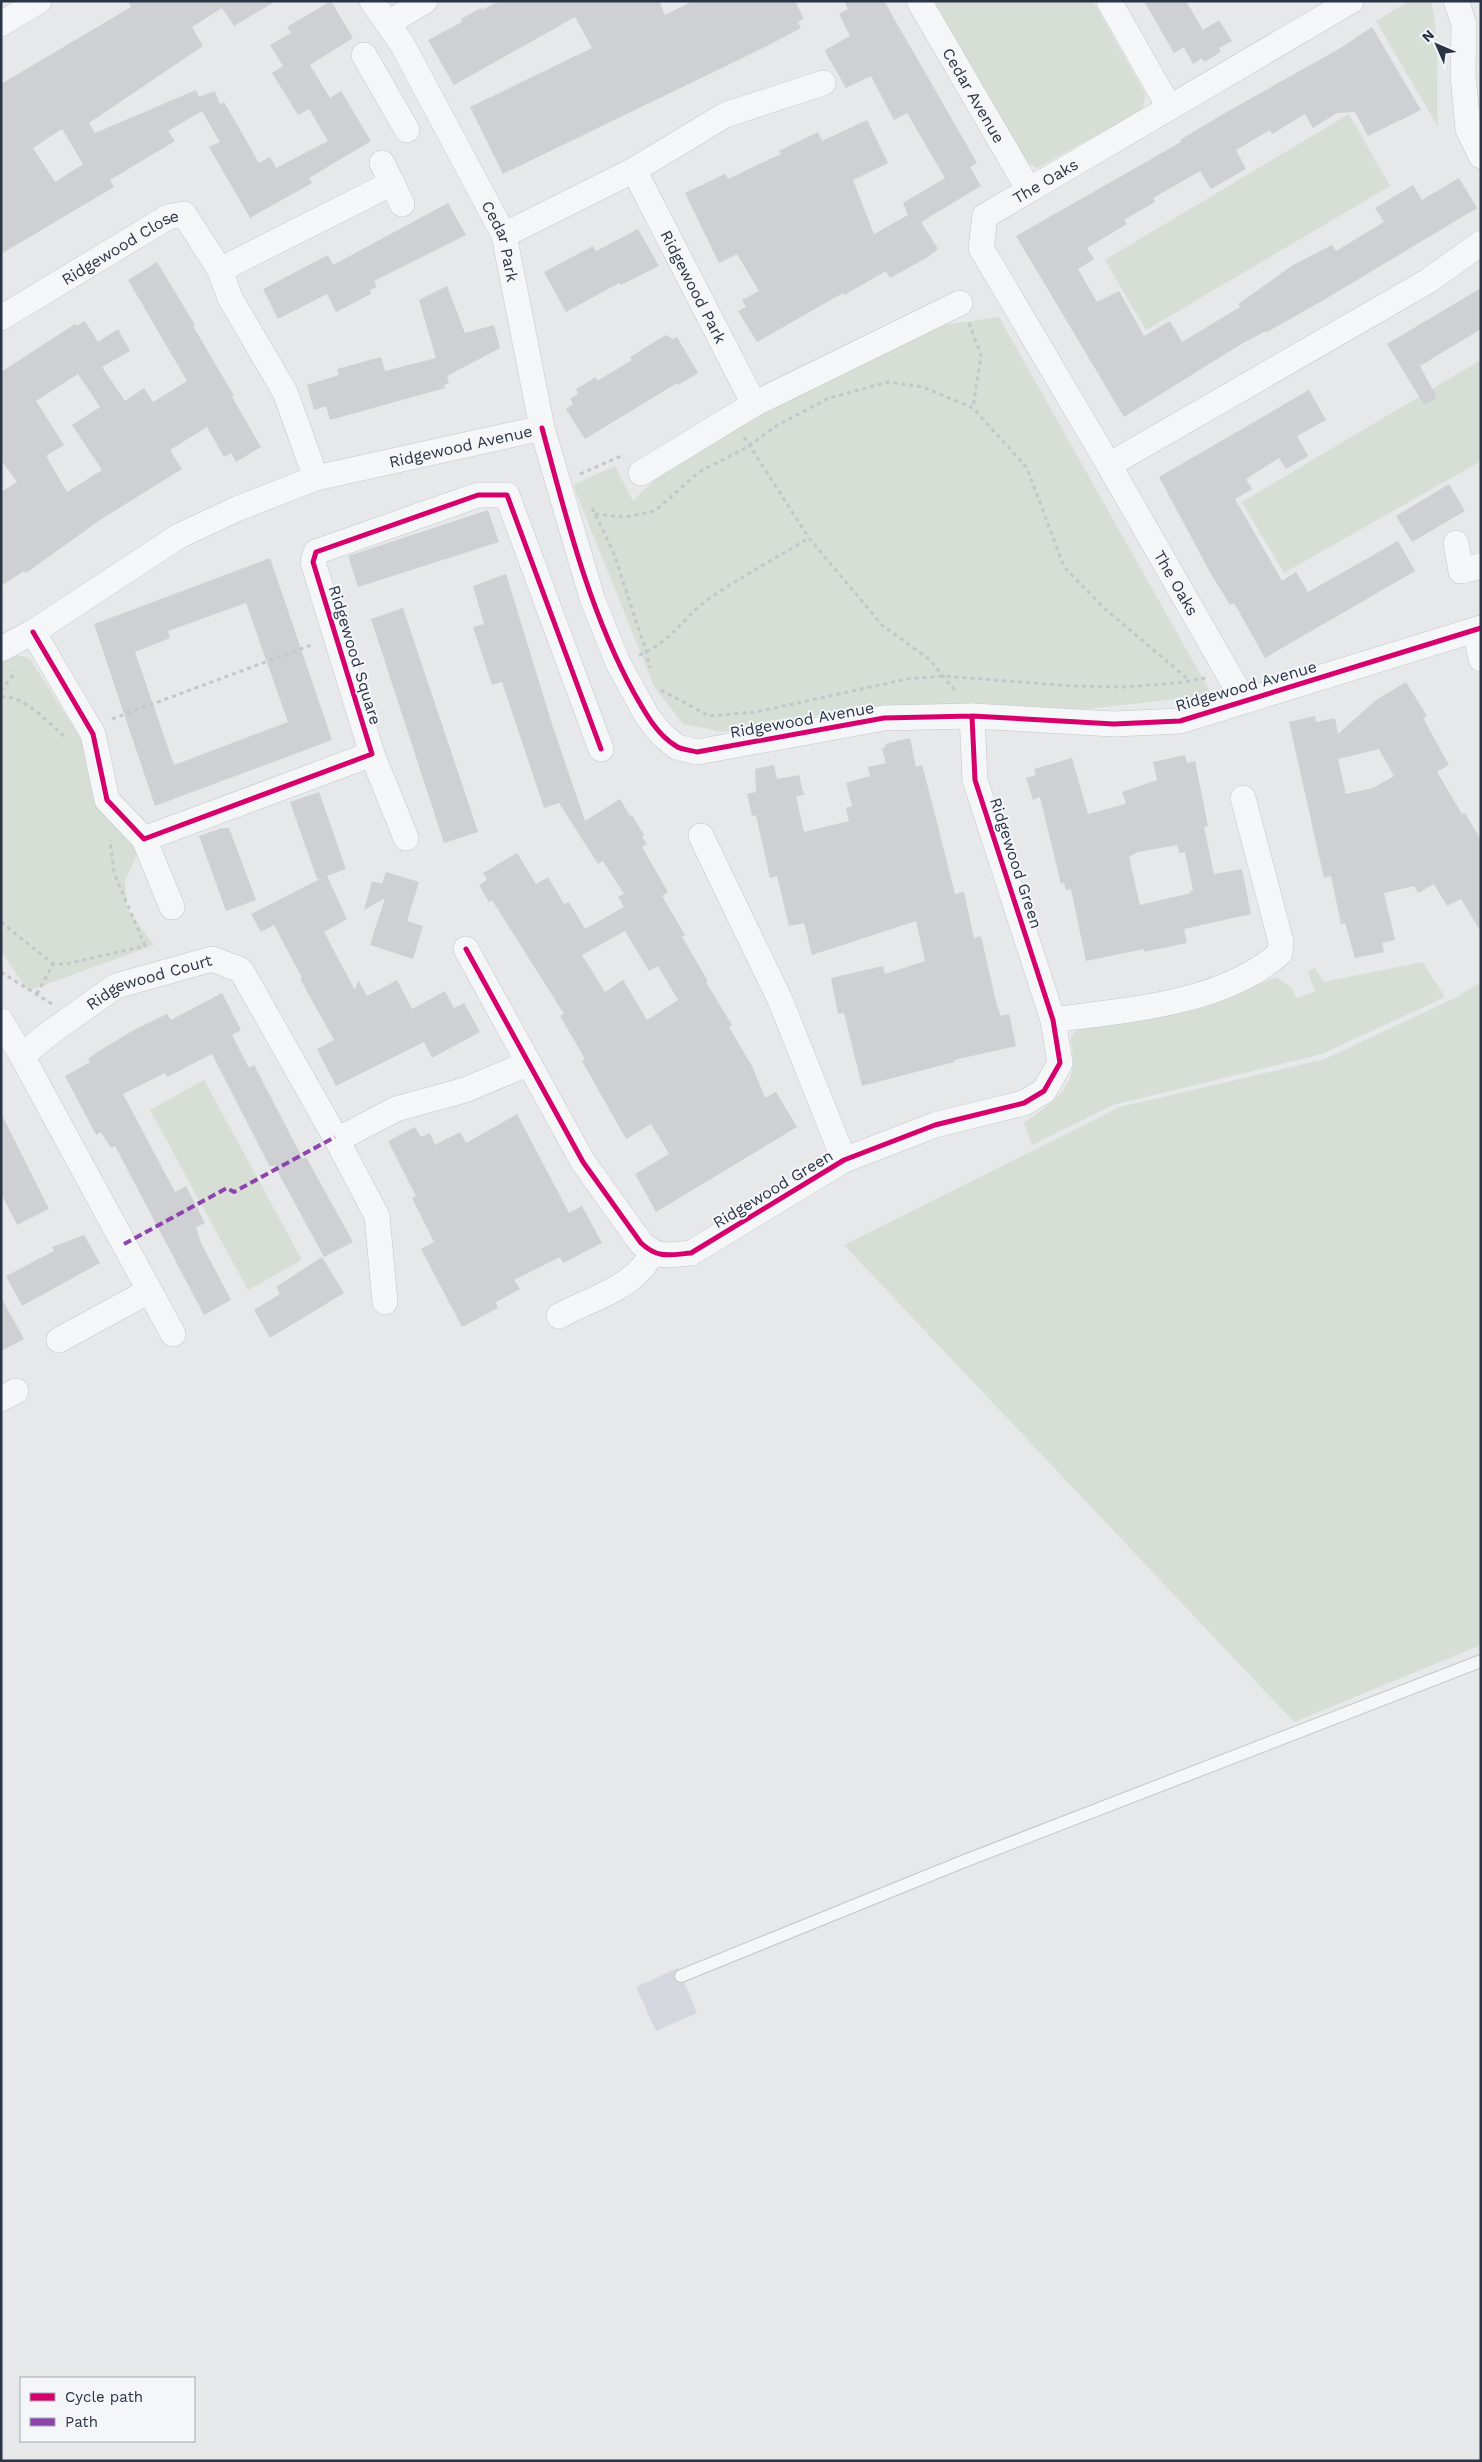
<svg xmlns="http://www.w3.org/2000/svg" width="1482" height="2462" font-family="'Work Sans',sans-serif">
  <style>
    .built { fill: #d4d7dd }
    .green { fill: #d6ded6 }
    .building { fill: #ced0d3; fill-rule: evenodd }
    .lines { fill: none; stroke-linecap: round; stroke-linejoin: round }
    .service-casing { stroke: #c4c6c8; stroke-width: 14 }
    .minor-casing { stroke: #c4c6c8; stroke-width: 26 }
    .path { stroke: #c5c6ca; stroke-width: 3; stroke-dasharray: 4 4; stroke-linecap: butt }
    .service { stroke: #f5f6f7; stroke-width: 12 }
    .minor { stroke: #f5f6f7; stroke-width: 25 }
    .quiet { stroke: #8e44ad; stroke-width: 4; stroke-dasharray: 8 4; stroke-linecap: butt }
    .cycleway-casing { stroke: #f4f6f9; stroke-width: 8 }
    .cycleway { stroke: #d6006c; stroke-width: 5 }
    .labels { text-anchor: middle; dominant-baseline: central; stroke-width: 4; stroke-linejoin: round; paint-order: stroke }
    .street-label { font-size: 16px; fill: #2b3445; stroke: #f4f6f9 }
  </style>
  <rect width="100%" height="100%" fill="#e6e8ea"/>
  <path class="built" d="M678,1968l19,45 -41,18 -20,-44z"/>
  <path class="green" d="M933,1h160l52,93 -2,15 -106,59 -14,-8z
    M1409,1h22c9,40 5,85 7,126l-62,-106z
    M1349,114l41,72 -244,144 -41,-70z
    M999,317l213,378 -135,15 -103,-6 -115,4 -136,24 -40,-8 -29,-38 -81,-201 42,-19 18,35 37,-37 262,-140h18z
    M1481,360v101l-197,112 -42,-71z
    M8,652l22,7 57,89 11,56 40,48 -13,29 2,28 27,36 -126,46 -27,-40v-296z
    M1423,962l22,35 -123,57 -209,51 -81,40 -8,-22c20,-14 47,-31 49,-58 1,-9 -2,-19 -2,-28l11,-12 114,-15 80,-33 16,11 4,10 19,-6 -7,-21 7,-3 9,14z
    M1481,982v663l-187,77 -450,-477 276,-138 205,-48 132,-62z
    M204,1080l98,180 -54,30 -98,-180z"/>
  <path class="building" d="M128,1h148l-42,25 -12,-18 -30,19 11,19 -114,77 6,10 101,-43 3,7 16,-6 5,14 4,-3 35,61 11,-6 6,11 52,-27 -19,-32 -11,6 -26,-42 11,-7 -13,-21 21,-12 -4,-6 44,-26 22,37 -43,27 20,33 11,-7 30,50 -62,37 3,5 -62,35 -41,-71 11,-5 -18,-31 -34,20 7,10 -65,39 4,7 -113,67v-170l130,-77zM62,129l21,35 -28,18 -22,-34z
    M499,1h160l6,14 28,-14h102l9,18 -6,3 3,6 -32,17 -266,129 -33,-67 122,-59 -17,-31 -121,68 -26,-45 34,-18 -1,-3 20,-11 1,2z
    M844,1h40l93,162 -7,4 11,19 -60,36 17,27 -10,8 -38,21 -4,-7 -42,24 -1,-2 -86,49 -19,-31 8,-4 -4,-7 17,-9 -22,-37 -18,9 -34,-70 40,-19 3,5 27,-13 26,-12 -2,-3 39,-19 4,9 45,-21 21,43 -35,17 21,54 34,-19 -5,-12 42,-25 -38,-65 -13,7 -23,-44 -25,12 -18,-31 -3,-7 25,-14 -11,-22 9,-5z
    M1144,1h42l17,29 16,-10 13,21 -13,7 2,4 -17,10 -2,-4 -9,6 -9,-17 -10,6z
    M1372,27l49,83 -53,26 -13,-24 -18,1 -24,15 -8,-14 -33,20 -2,-4 -34,20 10,19 -35,20 -11,-18 -47,27 2,4 -31,18 3,4 -40,24 7,11 -16,10 19,33 22,-11 25,45 26,-15 12,21 58,-35 -2,-3 55,-39 39,-20 4,6 48,-29 -9,-14 38,-23 9,15 37,-22 18,30 -150,90 -60,34 -1,-1 -23,12 -119,74 -108,-181 165,-94 -1,-2 38,-23 124,-70z
    M448,203l18,32 -92,46 3,6 -7,3 1,4 -35,18 -9,-18 -49,25 -15,-30 65,-34 5,10z
    M638,229l21,37 -38,19 -2,-2 -53,29 -22,-40 49,-26 3,5z
    M157,262l38,63 -2,1 41,70 -2,1 29,50 -25,15 -5,-9 -7,4 -17,-30 -37,23 12,19 -82,51 -74,53 -2,-2 -23,15v-94l16,-10 -16,-22v-88l74,-48 1,2 9,-5 13,21 20,-13 12,22 -28,16 23,34 19,-13 9,14 34,-21 -59,-101zM78,374l22,33 -28,18 30,45 -35,22 -21,-36 18,-11 -28,-44z
    M447,286l18,47 29,-8 6,23 -53,28 2,7 -5,2 1,3 -115,32 -4,-14 -12,4 -7,-25 32,-10 -2,-6 44,-12 4,14 51,-13 -17,-58z
    M1481,288v41l-61,37 17,32 -13,7 -37,-61z
    M666,335l7,4 4,-2 21,36 -20,12 -1,-2 -92,56 -19,-30 7,-5 -3,-5 8,-5 -2,-5 20,-12 1,4 35,-21 -2,-3z
    M1309,390l17,30 -29,16 11,20 -22,13 -7,-11 -33,21 6,10 -17,10 47,82 14,-9 12,20 90,-51 17,30 -150,87 -31,-55 -4,2 -19,-31 -52,-97z
    M1449,484l16,27 -53,31 -16,-26z
    M488,510l11,32 -141,45 -10,-31z
    M270,558l62,182 -177,66 -61,-182zM246,603l42,119 -114,43 -39,-113 35,-14 -2,-7z
    M506,574l46,150 33,97 35,-22 10,17 2,-1 12,20 -2,2 5,7 -5,3 26,45 -6,4 23,39 -3,2 26,44 -2,1 26,43 -3,2 23,39 13,32 11,-6 21,35 -141,85 -21,-38 34,-20 -18,-30 -25,15 -44,-78 3,-2 -25,-43 4,-2 -72,-114 -3,2 -10,-17 8,-5 -4,-7 34,-20 19,31 12,-7 16,27 5,-2 16,27 39,-22 -6,-10 6,-3 -21,-33 -5,3 -39,-61 -15,5 -42,-126 -10,3 -19,-58 11,-3 -11,-38zM625,931l24,40 9,-5 20,34 -31,20 -24,-40 -18,12 -23,-37z
    M403,608l75,224 -34,11 -73,-224z
    M1406,682l21,34 -4,2 26,47 -12,7 25,42 3,-1 16,27v92l-20,-33 -14,7 -13,-22 -16,9 -4,-7 -30,7 11,47 -13,3 2,9 -29,6 -10,-35 -4,1 -10,-48 -7,2 -35,-156 26,-6 1,6 19,-4 3,16 38,-34zM1379,749l15,27 -21,12 -27,6 -8,-35z
    M910,738l6,29 6,-2 7,26 26,103 9,-2 10,46 7,-2 16,70 4,10 8,-2 7,32 -62,14v2l-92,24 -18,-73 -6,1 -7,-36 52,-12 2,8 40,-13 -9,-40 -104,34 -8,-32 -15,3 -12,-50 -7,2 -14,-63 -4,1 -5,-22 9,-2 -1,-23 19,-4 3,14 22,-4 5,20 -8,1 8,36 45,-11 -3,-13 6,-2 -6,-23 24,-7 -2,-9 18,-4 -4,-15 4,-1 -1,-3z
    M1185,755l2,8 8,-2 13,65 -4,1 10,47 28,-5 9,45 -67,15 3,14 -43,9v-3l-58,12 -15,-72 -5,1 -2,-7 -3,1 -21,-87 -7,3 -7,-22 10,-3 -2,-6 38,-11 16,56 37,-10 1,-1 -4,-11 35,-12 -4,-18zM1177,845l2,8 6,-1 8,38 -3,1 1,2 -51,12 -11,-48 9,-5z
    M319,792l27,77 -19,7 20,43 -23,13 31,58 3,-10 9,16 30,-16 15,29 33,-18 9,17 10,-5 16,29 -48,26 -8,-16 -88,44 -19,-37 17,-9 -34,-61 2,-1 -28,-53 -13,7 -10,-18 69,-35h-3l-27,-77z
    M222,828h7l27,72 -30,11 -27,-75z
    M386,872l33,10 -12,39 16,5 -10,33 -43,-14 15,-47 -21,12 8,-29 10,3z
    M222,993l19,37 -9,5 17,33 5,-3 49,94 3,-2 47,85 -29,15 -50,-92 -4,2 -58,-113 -45,23 -2,-4 -42,21 52,98 11,-6 19,37 -9,4 5,16 30,57 -27,15 -89,-169 -4,2 -10,-16 -5,3 -31,-59 25,-14 -2,-3 8,-6 36,-22 35,-17 4,6z
    M1,1113l48,96 -32,16 -16,-32z
    M517,1114l52,99 13,-7 20,37 -39,20 -3,-6 -46,23 6,9 -24,13 2,6 -36,19 -41,-78 13,-7 -22,-44 4,-2 -28,-55 27,-14 6,10 9,-4 5,12 25,-13 6,11z
    M84,1235l16,28 -78,43 -16,-30 48,-25 -2,-4z
    M322,1257l22,36 -74,45 -16,-28 26,-16 -4,-7z
    M1,1297l23,42 -23,12z"/>
  <g class="lines">
    <g class="service-casing">
      <path id="service" d="M681,1976l281,-114 519,-201"/>
    </g>
    <g class="minor-casing">
      <g id="minor">
        <path id="s1" d="M372,1l30,43 102,191 38,193 50,170 26,65 29,53 15,19 15,12 20,5 187,-34 88,-2 142,8 66,-3 301,-93"/>
        <path id="s2" d="M919,1l110,189"/>
        <path d="M1109,1l60,106"/>
        <path d="M1456,1l8,23 -1,51 5,54 13,27"/>
        <path d="M388,23l37,-22"/>
        <path d="M1,24l38,-23"/>
        <path d="M364,55l43,75"/>
        <path d="M382,163l20,41"/>
        <path id="s3" d="M634,170l120,234 -113,69"/>
        <path d="M504,235l130,-65 91,-55 98,-32"/>
        <path d="M220,270l172,-87"/>
        <path id="s4" d="M1,318l167,-101 16,-3 36,56 10,28 55,94 31,86"/>
        <path d="M754,404l206,-101"/>
        <path id="s5" d="M1109,465l-128,-217 4,-32 366,-215"/>
        <path d="M1456,543l5,28 20,-5"/>
        <path d="M1475,630l6,29"/>
        <path d="M33,632l60,102 14,66 37,39 228,-85 -59,-192 3,-10 162,-57h29l94,254"/>
        <path id="s6" d="M1,649l32,-17 146,-96 60,-28 77,-30 226,-50"/>
        <path d="M1244,701l-135,-236 319,-184 53,-38"/>
        <path d="M372,754l34,84"/>
        <path d="M701,836l80,166 63,158"/>
        <path d="M144,839l28,68"/>
        <path d="M466,949l117,213 58,81c17,16 28,12 50,10l153,-93 91,-35 89,-22 20,-12 16,-28 -7,-43 -78,-240 -3,-64"/>
        <path d="M1053,1020c73,-10 170,-16 227,-67l1,-11 -38,-144"/>
        <path d="M1,1021l21,35"/>
        <path d="M337,1140l59,-31 69,-19 64,-27"/>
        <path d="M559,1316c25,-14 63,-25 82,-47 5,-4 7,-11 11,-16"/>
        <path id="s7" d="M173,1334l-151,-278 29,-24 65,-46 96,-27 29,11 96,170 40,76 8,86"/>
        <path d="M59,1340l90,-49"/>
        <path d="M1,1399l15,-8"/>
      </g>
    </g>
    <path class="path" d="M969,323l12,32 -8,53
      M744,437l65,101 73,87 48,35 27,33
      M580,474l41,-18 3,2
      M592,508l21,43 33,100 4,17
      M595,514l31,3 29,-6 44,-39 50,-26 27,-20 53,-28 59,-16 35,5 50,21 54,60 37,99 40,41 85,72
      M639,655c35,-15 44,-38 71,-57 32,-22 66,-40 99,-60
      M661,690l48,26 47,-4 151,-33 36,-3 129,10 51,1 55,-4 27,-5
      M1,691l12,-16v-5
      M1,697c22,-3 49,27 65,41
      M112,719l202,-75
      M1,922l52,42
      M1,972l51,32
      M37,994l16,-30h13l79,-18 -31,-73 -4,-33"/>
    <use href="#service" class="service"/>
    <use href="#minor" class="minor"/>
    <path class="quiet" d="M124,1244l103,-56 7,4 101,-55"/>
    <g class="cycleway-casing">
      <path id="cycleway" d="M542,428c24,89 47,183 92,265 11,19 22,41 42,53 5,4 15,4 21,6l187,-34 88,-2 142,8 66,-3 301,-93
        M33,632l60,102 14,66 37,39 228,-85 -59,-192 3,-10 162,-57h29l94,254
        M466,949l117,213 58,81c17,16 28,12 50,10l153,-93 91,-35 89,-22 20,-12 16,-28 -7,-43 -78,-240 -3,-64"/>
    </g>
    <use href="#cycleway" class="cycleway"/>
  </g>
  <g class="labels">
    <g class="street-label">
      <text stroke="none"><textPath href="#s2" startOffset="109">Cedar Avenue</textPath></text>
      <text stroke="none"><textPath href="#s5" startOffset="354">The Oaks</textPath></text>
      <text stroke="none"><textPath href="#s1" startOffset="274">Cedar Park</textPath></text>
      <text stroke="none"><textPath href="#s4" startOffset="139">Ridgewood Close</textPath></text>
      <text stroke="none"><textPath href="#s3" startOffset="131">Ridgewood Park</textPath></text>
      <text stroke="none"><textPath href="#s6" startOffset="508">Ridgewood Avenue</textPath></text>
      <text transform="translate(1176 583) rotate(60)">The Oaks</text>
      <text transform="translate(355 655) rotate(73)">Ridgewood Square</text>
      <text transform="translate(1246 686) rotate(-16)">Ridgewood Avenue</text>
      <text transform="translate(802 720) rotate(-10)">Ridgewood Avenue</text>
      <text transform="translate(1016 863) rotate(72)">Ridgewood Green</text>
      <text stroke="none"><textPath href="#s7" startOffset="466">Ridgewood Court</textPath></text>
      <text transform="translate(773 1189) rotate(-31)">Ridgewood Green</text>
    </g>
  </g>
  <rect width="1482" height="2462" fill="none" stroke="#2b3445" stroke-width="5"/>
  <rect x="20" y="2377" width="175" height="65" fill="#f4f6f9" stroke="#a4a8b1"/>
  <rect x="30" y="2393" width="25" height="8" fill="#d6006c" stroke="#a4a8b1"/>
  <text x="65" y="2402" font-size="15" fill="#2b3445">Cycle path</text>
  <rect x="30" y="2418" width="25" height="8" fill="#8e44ad" stroke="#a4a8b1"/>
  <text x="65" y="2427" font-size="15" fill="#2b3445">Path</text>
  <g transform="translate(1437 45) rotate(315)" stroke="#f4f6f9" stroke-width="4" paint-order="stroke">
  <path d="M0-4L9 19L0 12L-9 19Z" fill="#2b3445"/>
  <text y="-8" font-size="14" font-weight="bold" text-anchor="middle" fill="#2b3445">N</text>
  </g>
</svg>
